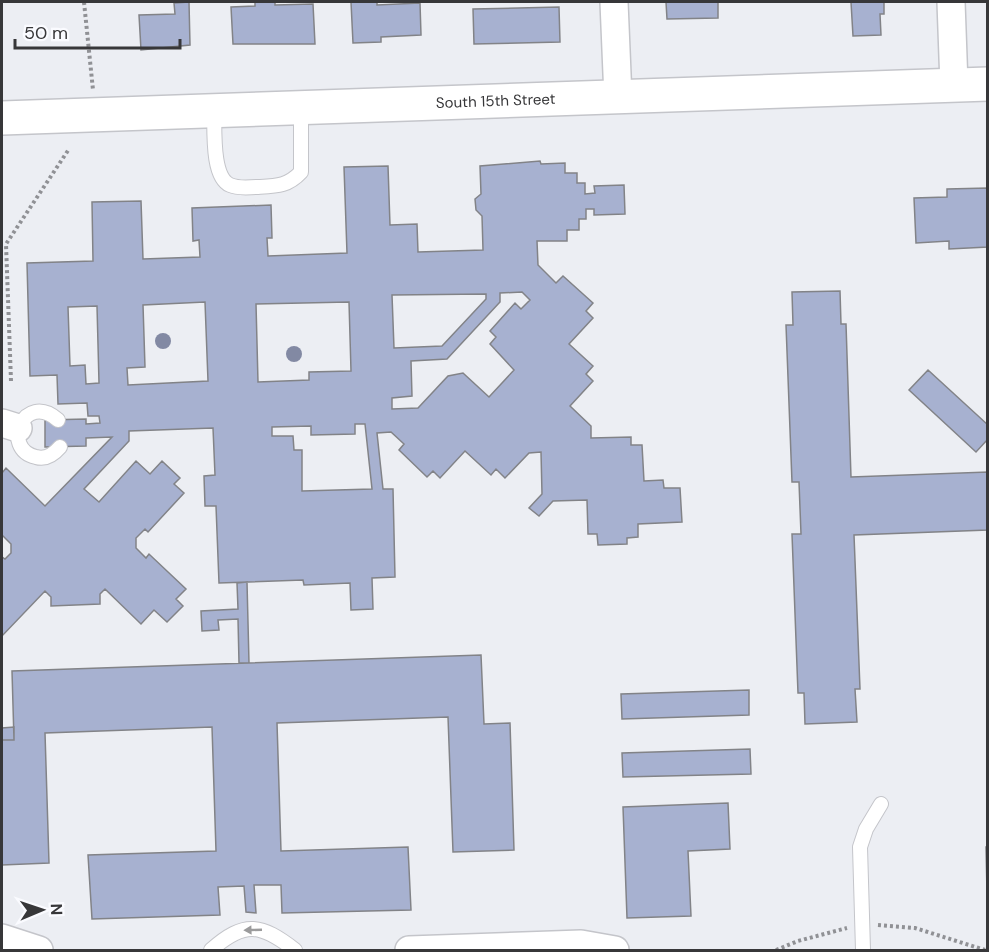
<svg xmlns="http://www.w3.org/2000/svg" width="989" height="952" font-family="'DM Sans',sans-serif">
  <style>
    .building { fill: #a7b1d0; stroke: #828387; stroke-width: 1.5; fill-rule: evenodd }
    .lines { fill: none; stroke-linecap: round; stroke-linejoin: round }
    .service-casing { stroke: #c4c5ca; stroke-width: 16 }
    .minor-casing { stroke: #c4c5ca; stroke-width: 30 }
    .tertiary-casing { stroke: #c4c5ca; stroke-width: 36 }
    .path { stroke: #909195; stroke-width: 4; stroke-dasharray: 3 3; stroke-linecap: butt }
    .service { stroke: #fff; stroke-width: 14 }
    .minor { stroke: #fff; stroke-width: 27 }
    .tertiary { stroke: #fff; stroke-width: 33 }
    .tree { fill: #8289a3 }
    .oneway { fill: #9b9b9c }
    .labels { text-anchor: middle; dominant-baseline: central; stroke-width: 6; stroke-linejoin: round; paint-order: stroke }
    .street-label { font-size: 15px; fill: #373739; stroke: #fafbff }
  </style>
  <rect width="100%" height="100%" fill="#eceef3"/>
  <path class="building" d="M189,2l1,43 -49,5 -2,-35 36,-1 -1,-11z
    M255,2h20v3l38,-1 2,40h-82l-2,-37 24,-1z
    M351,2h26v3l43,-2 1,32 -40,2v5l-28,1z
    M666,2h52v16l-51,1z
    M851,2h33v12h-4l1,21 -28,1z
    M559,7l1,35 -86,2 -1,-35z
    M540,161l1,3 24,-1v10h12v10h8v11l10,-1 -1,-7 30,-1 1,29 -31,1v-6h-8v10h-7v11h-12v11h-30l1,24 18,18 7,-7 30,27 -7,8 7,7 -24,26 24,22 -7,8 7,7 -23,25 21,20v12l40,-1v8h11l2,36 19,-1 1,8h16l2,34 -44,2v13l-11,1v6l-29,1 -1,-11h-9l-1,-34 -34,1 -14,15 -10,-8 13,-14 -1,-42 -12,1 -24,25 -9,-9 -5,6 -26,-24 -25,27 -7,-7 -6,6 -28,-27 5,-6 -13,-12 -14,1 6,56h10l2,88 -23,1 1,31 -22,1 -1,-27 -46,2 -1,-5 -84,3 -3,-77h-11l-1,-30 11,-1 -2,-47 -84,3v10l-45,48 15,13 37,-41 14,13 12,-13 18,17 -6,6 10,9 -36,39 -3,-3 -9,9v10l10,10 3,-4 37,35 -10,10 7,7 -16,16 -13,-12 -13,14 -36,-35 -5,5v10l-49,2v-9l-6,-6 -43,45v-79l3,2 6,-6v-9l-9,-9v-62l4,-5 39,38 67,-69 -26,1v8l-41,1v-27l41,-1v5l14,-1 -1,-7h-11l-1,-13 -29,1 -1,-29 -27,1 -3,-113 66,-2 -1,-59 49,-1 2,58 57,-2 -1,-17 -6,1 -1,-33 79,-3 1,33h-5l1,18 79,-3 -3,-86 44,-1 2,59 27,-1 1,28 65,-2 -1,-34 -6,-6 -1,-11 6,-5 -1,-28zM522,292l8,8 -9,9 -6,-6 -25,28 6,6 -6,7 24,26 -25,27 -26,-24 -15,3 -30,32 -26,1v-11l20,-2 -1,-35 36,-2 53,-57v-9zM486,294v5l-44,47 -48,2 -2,-53zM205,302l3,79 -80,4 -1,-17 18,-1 -2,-62zM349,302l2,69 -42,1v8l-51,2 -2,-78zM97,306l2,77 -13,1 -1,-19 -15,1 -2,-59zM355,424h10l7,65 -70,2v-41h-8l-1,-14h-21v-9l39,-1v9l44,-1z
    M988,188v59l-39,2v-8l-33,2 -2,-45 33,-1v-8z
    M840,291l1,33h5l5,153 137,-5v58l-134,5 6,154h-5l2,33 -52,2 -1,-31h-6l-6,-159h9l-2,-52h-7l-6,-157h7l-1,-33z
    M928,370l60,55v14l-12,13 -67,-62z
    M247,582l2,81h-10l-1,-44 -20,1 1,10 -17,1 -1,-20 37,-2 -1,-26z
    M481,655l3,69 26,-1 4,127 -61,2 -5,-135 -171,6 4,128 127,-4 3,63 -129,3 -1,-28h-27l2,28 -10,-1 -2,-26 -26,1 2,28 -128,4 -4,-64 128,-4 -4,-124 -167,6 4,130 -47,2v-125h12l-2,-69z
    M749,690v25l-127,4 -1,-25z
    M14,727v13h-12v-12z
    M750,749l1,25 -128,3 -1,-24z
    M728,803l2,46 -42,2 3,65 -64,2 -4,-111z
    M986,847h2v46h-1z"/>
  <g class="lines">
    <g class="service-casing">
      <path id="service" d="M214,109c1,18 -3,68 16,76 9,4 19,2 28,2 19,-1 30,-1 43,-15v-64
        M58,420c-34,-30 -58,29 -22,37 10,3 18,-3 24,-10
        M211,950c34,-30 50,-26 84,0
        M863,950l-3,-103 6,-18 15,-25"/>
    </g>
    <g class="minor-casing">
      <path id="minor" d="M614,2l4,96
        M951,2l3,83
        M2,423l16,5
        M2,938l37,12
        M409,950l172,-6 34,6"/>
    </g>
    <g class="tertiary-casing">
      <g id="tertiary">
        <path id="s1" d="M2,118l986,-34"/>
      </g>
    </g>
    <path class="path" d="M84,2l9,88
      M11,381l-5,-137 63,-95
      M878,925l37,3 70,22
      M776,950l22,-9 49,-13"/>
    <use href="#service" class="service"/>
    <use href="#minor" class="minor"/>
    <use href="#tertiary" class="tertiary"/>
  </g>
  <g class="tree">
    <circle cx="163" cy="341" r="8"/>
    <circle cx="294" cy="354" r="8"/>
  </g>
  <defs><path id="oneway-solid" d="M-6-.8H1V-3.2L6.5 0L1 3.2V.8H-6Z" transform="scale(1.5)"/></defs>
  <use class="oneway" href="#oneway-solid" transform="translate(253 930) rotate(178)"/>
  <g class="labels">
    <g class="street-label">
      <text stroke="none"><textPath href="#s1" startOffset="494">South 15th Street</textPath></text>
    </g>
  </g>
  <rect width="989" height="952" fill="none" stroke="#373739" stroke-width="6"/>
  <g transform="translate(42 910) rotate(88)" stroke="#fafbff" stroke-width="4.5" paint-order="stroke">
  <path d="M0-4.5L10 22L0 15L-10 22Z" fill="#373739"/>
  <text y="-9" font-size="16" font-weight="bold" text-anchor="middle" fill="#373739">N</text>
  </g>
  <path d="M15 39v9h165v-9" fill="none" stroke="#373739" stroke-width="3"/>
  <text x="24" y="39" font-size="18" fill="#373739" stroke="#fafbff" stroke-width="4.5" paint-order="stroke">50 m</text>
</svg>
